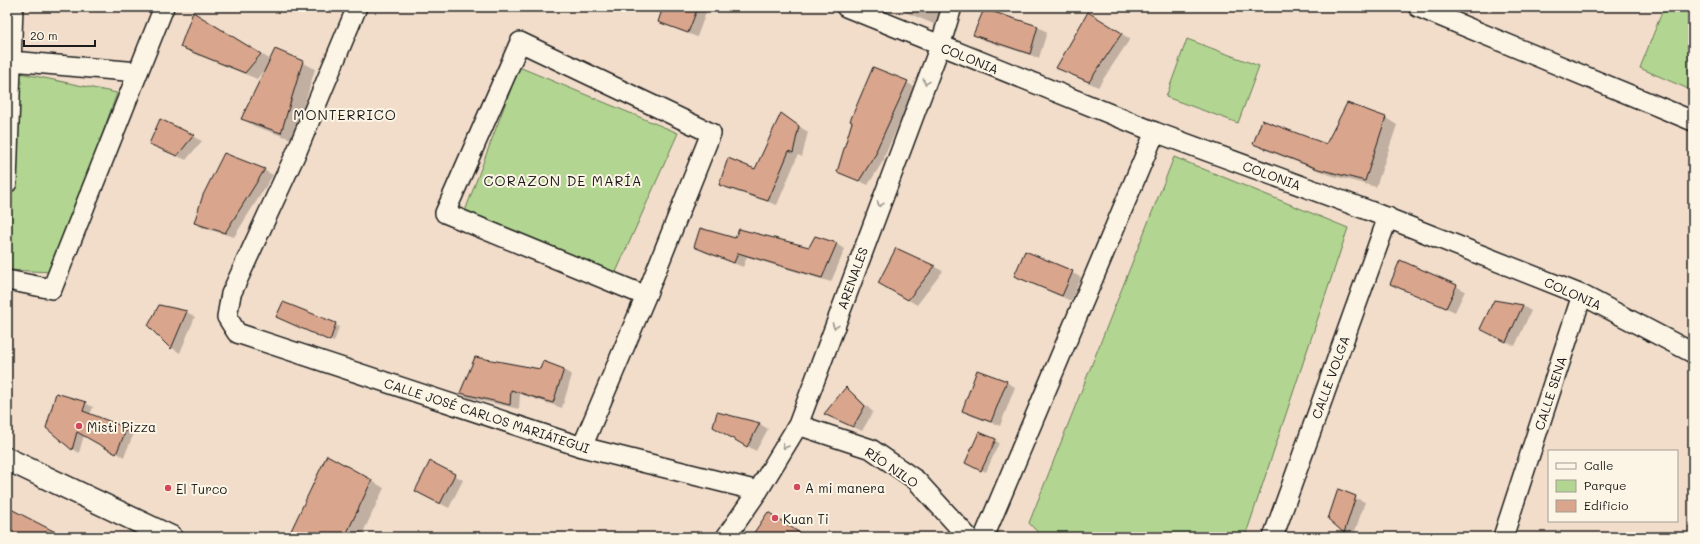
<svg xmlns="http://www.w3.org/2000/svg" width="1700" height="544" font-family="Mali,sans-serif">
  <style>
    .green { fill: #b2d691; stroke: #677956 }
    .shadow { fill: #0003 }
    .building { fill: #d9a68d; stroke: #1c1c1c }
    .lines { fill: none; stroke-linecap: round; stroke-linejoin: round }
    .street-casing { stroke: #1c1c1c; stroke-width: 22 }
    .secondary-casing { stroke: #1c1c1c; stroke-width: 25 }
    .street { stroke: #fcf5e5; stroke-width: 19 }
    .secondary { stroke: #fcf5e5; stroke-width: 22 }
    .oneway { stroke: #97938b }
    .poi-dot { fill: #d1495b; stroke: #fcf5e5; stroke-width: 1.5 }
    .labels { text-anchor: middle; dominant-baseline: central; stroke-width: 4; stroke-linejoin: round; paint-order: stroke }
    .street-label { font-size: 13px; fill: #1c1c1c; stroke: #fcf5e5 }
    .poi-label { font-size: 13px; fill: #1c1c1c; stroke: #fcf5e5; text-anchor: start }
    .neighbourhood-label { font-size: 14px; letter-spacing: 1px; fill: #1c1c1c; stroke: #fcf5e5 }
  </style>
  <rect width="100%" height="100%" fill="#f2ddcb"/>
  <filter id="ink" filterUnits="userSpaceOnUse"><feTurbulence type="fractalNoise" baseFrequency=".025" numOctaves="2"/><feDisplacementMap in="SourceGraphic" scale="8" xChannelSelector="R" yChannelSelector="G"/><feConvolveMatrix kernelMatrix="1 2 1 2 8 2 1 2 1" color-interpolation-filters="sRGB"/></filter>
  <g filter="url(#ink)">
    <path class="green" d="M1664,7h29v84l-53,-23z
      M1187,39l72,27 -21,57 -72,-26z
      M519,67l159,66 -70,157 -149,-63z
      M15,72l102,21 -64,179 -45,-2z
      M1174,157l174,71 -103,309h-203l-13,-14z"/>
    <path class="shadow" d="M51,7h38l-1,4z
      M664,7h44l-11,30 -29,-11 -9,-5z
      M907,7h36l-2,20 -36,-15z
      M985,10l53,17 9,5 -8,26 -56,-18 -9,-5z
      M1097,18l33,21 -32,48 -41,-19z
      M205,19l66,41 31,2 13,7 -21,71 -40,-14 -12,-8 23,-49 -8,10 -64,-26 -12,-7z
      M873,68l43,19 -32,70 1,1 -17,27 -30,-14z
      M1347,104l39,14 11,7 -21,62 -46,-12 -64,-25 -12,-6 72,1z
      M781,114l27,18 -6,25 -4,-2 -21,50 -48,-16 -9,-5 36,-13z
      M160,121l42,20 -16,19 -36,-16z
      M264,170l9,5 -39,62 -31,-9 -8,-5z
      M736,239l73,9 27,-4 9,5 -14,33 -84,-25 -4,10 -39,-15 -9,-5z
      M897,249l46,22 -26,34 -38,-22z
      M1025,252l56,25 -10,24 -47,-21z
      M1391,283l65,3 9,5 -10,21z
      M1495,301l28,5 8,5 -16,35 -25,-12z
      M160,306l27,6 8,5 -15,36 -8,-5 -23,-22z
      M282,319l53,5 4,3 -5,15z
      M564,370l8,5 -10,33 -42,-14 -1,15 -50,-11 -8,-5 80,-22z
      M1006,382l9,5 -15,39 -28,-10 -9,-5z
      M846,389l8,5 19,18 -11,19 -28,-13z
      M57,395l28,8 8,4 -3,8 44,18 -10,24 -40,-22 -5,18 -7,-4z
      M718,413l42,11 8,5 -12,22 -42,-24z
      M995,440l4,3 -13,29 -15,-7z
      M328,456l56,32 -23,49h-72z
      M454,475l9,5 -14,28 -24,-12z
      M1339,491l26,11 -12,35 -9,-4 -15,-14z
      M471,531l9,5 2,1h-14z"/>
    <path class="building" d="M663,7h35l-10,26 -30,-11z
      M984,9l54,17 -8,28 -57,-19z
      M193,12l68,42 -16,19 -65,-26z
      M1088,12l34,21 -33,49 -33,-14z
      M275,49l28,12 -22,72 -40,-14z
      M873,67l35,14 -32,70 1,1 -18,29 -22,-9 15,-50 -2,-1z
      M1347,103l39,14 -21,64 -47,-12 -65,-25 9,-24 64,24z
      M781,113l18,13 -6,27 -4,-2 -21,50 -49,-16 9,-27 27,11z
      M160,119l34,16 -17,21 -28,-12z
      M224,153l41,16 -40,64 -31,-10 9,-28z
      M700,228l35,10 4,-9 70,18 6,-11 22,7 -15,35 -84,-25 -4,10 -40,-16z
      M896,248l39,18 -27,34 -30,-17z
      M1025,251l48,20 -11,25 -48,-20z
      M1400,260l57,25 -11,23 -56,-24z
      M1494,300l29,5 -17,37 -26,-13z
      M283,302l53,21 -6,18 -54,-24z
      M159,305l28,6 -16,38 -23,-23z
      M475,357l65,12 3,-8 21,8 -11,34 -42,-13 -1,15 -50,-12z
      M977,370l30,11 -16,41 -29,-11z
      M846,387l19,19 -12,21 -29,-13z
      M56,393l30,9 -3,9 44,17 -11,26 -39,-22 -5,18 -26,-22z
      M717,412l43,11 -13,24 -34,-20z
      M979,432l17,7 -15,32 -16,-8z
      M327,455l45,25 -27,57h-57z
      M430,461l25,13 -15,30 -25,-13z
      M1338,489l18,7 -12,37 -16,-14z
      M7,507l58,30h-58z
      M768,512l38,25h-55z"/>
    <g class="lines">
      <g class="street-casing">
        <path id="street" d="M357,7l-60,144 -66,143 -4,23 10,16 345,114 176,44
          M846,7l309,125 215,79 212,84 111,58
          M1418,7l275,114
          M11,61l127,11
          M7,183l6,-176
          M7,280l45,9 112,-282
          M798,425l73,24 45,31 52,57
          M582,447l64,-151 65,-163 -191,-91 -75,171 201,83
          M726,537l32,-46 40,-66 142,-379 12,-39
          M984,537l171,-405
          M1273,537l115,-320
          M1503,537l79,-242"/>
      </g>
      <g class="secondary-casing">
        <path id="secondary" d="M7,459l164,78"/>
      </g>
      <use href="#street" class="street"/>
      <use href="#secondary" class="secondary"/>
    </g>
    <defs><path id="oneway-chevron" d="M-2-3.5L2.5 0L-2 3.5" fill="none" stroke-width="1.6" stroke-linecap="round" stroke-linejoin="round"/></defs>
    <g class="oneway">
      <use href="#oneway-chevron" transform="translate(926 82) rotate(111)"/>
      <use href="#oneway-chevron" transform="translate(880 204) rotate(110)"/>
      <use href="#oneway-chevron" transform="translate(835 326) rotate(110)"/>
      <use href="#oneway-chevron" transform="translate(785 446) rotate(121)"/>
    </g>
  </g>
  <g class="poi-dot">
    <circle cx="79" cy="426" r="4"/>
    <circle cx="797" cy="487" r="4"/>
    <circle cx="168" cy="488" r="4"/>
    <circle cx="775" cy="518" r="4"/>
  </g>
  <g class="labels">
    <g class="street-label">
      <text transform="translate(970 58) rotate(22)">COLONIA</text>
      <text transform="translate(1272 175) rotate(20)">COLONIA</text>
      <text transform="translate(852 278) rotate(-70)">ARENALES</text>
      <text transform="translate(1573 293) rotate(24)">COLONIA</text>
      <text transform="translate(1330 377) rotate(-70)">CALLE VOLGA</text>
      <text transform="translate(1550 393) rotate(-72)">CALLE SENA</text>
      <text transform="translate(487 415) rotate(18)">CALLE JOSÉ CARLOS MARIÁTEGUI</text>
      <text transform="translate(892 467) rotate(34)">RÍO NILO</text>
    </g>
    <g class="poi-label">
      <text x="87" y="426">Misti Pizza</text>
      <text x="805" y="487">A mi manera</text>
      <text x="176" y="488">El Turco</text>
      <text x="783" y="518">Kuan Ti</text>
    </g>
    <g class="neighbourhood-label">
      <text x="345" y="114">MONTERRICO</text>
      <text x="563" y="180">CORAZON DE MARÍA</text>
    </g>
  </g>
  <rect width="1700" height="544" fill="none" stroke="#fcf5e5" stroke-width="24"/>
  <rect x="12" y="12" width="1676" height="520" fill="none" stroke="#1c1c1c" stroke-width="1.5" filter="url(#ink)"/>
  <rect x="1548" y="450" width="130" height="72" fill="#fcf5e5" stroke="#a29e95"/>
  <rect x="1556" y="463" width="20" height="6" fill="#fcf5e5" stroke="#a29e95"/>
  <text x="1584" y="470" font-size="12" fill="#1c1c1c">Calle</text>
  <rect x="1556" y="480" width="20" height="12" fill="#b2d691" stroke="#a29e95"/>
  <text x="1584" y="490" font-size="12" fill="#1c1c1c">Parque</text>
  <rect x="1556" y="500" width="20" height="12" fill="#d9a68d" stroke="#a29e95"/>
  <text x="1584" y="510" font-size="12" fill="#1c1c1c">Edificio</text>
  <path d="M24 40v6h71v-6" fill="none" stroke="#1c1c1c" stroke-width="2"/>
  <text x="30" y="40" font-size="12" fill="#1c1c1c" stroke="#fcf5e5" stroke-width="3" paint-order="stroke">20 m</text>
</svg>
